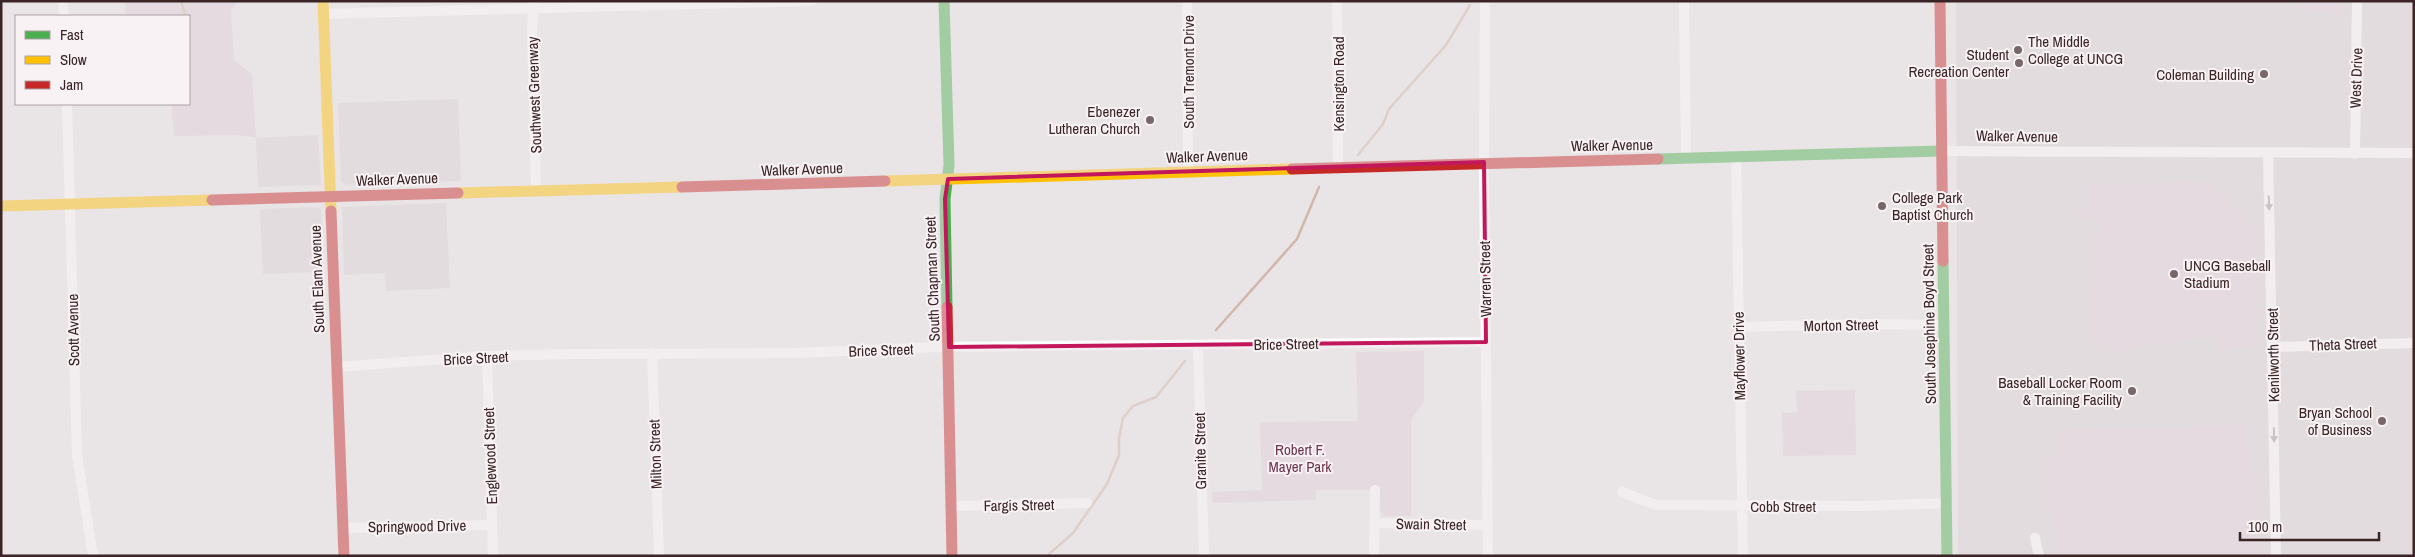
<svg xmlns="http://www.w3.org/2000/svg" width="2415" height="557" font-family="'Archivo Narrow',sans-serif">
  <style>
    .built { fill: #dad3d5 }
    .green { fill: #e1cfd8 }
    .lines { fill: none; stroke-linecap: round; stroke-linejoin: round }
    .stream { stroke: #d3b6aa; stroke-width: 2.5 }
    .street { stroke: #fcfbfb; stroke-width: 10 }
    .fast { stroke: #4caf50; stroke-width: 11 }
    .slow { stroke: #ffc107; stroke-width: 11 }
    .jam { stroke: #c62828; stroke-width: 11 }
    .oneway { fill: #a59a9b }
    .marked { fill: none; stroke: #c2185b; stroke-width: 4; stroke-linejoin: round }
    .poi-dot { fill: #776769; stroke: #f8f2f4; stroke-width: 2 }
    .labels { text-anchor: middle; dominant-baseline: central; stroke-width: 4; stroke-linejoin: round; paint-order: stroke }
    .poi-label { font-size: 15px; fill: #3a2426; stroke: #f8f2f4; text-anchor: end }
    .street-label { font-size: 15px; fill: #3a2426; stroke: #f8f2f4 }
    .park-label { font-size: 15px; fill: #6c334c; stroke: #f8f2f4 }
  </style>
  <rect width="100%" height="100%" fill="#e9e4e6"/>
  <path class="built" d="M1956,1h458v555h-456z
    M458,99l3,82 -116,4 -4,-4 -3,-78z
    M318,135l3,50 -63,2 -2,-49z
    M446,203l4,85 -64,3 -1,-18 -41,2 -2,-68z
    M321,207l2,65 -60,2 -3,-65z"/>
  <path class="green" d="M125,1h113l-7,10 3,49 18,14 4,64 -18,-3 -64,1 -2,-32h17v-88h-63z
    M2298,1h44v13l-44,-1z
    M2206,182l48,44 2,119 -36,7 -3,-17 -100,16c-18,-3 -26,-12 -29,-29l12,-101 -19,-4 7,-34z
    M1424,351v50l-13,19v96h-27l-5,-7v-19h-63v10l-103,3 -1,-11 50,-2 -2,-68 98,-1 -2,-69z
    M1855,390l1,65 -73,1 -1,-43 15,-1 -1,-21z
    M2249,425l10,131h-205l-7,-98 11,-1 -1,-28z"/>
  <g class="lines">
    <path class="stream" d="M181,1l4,14
      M1358,155l25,-31 6,-15 57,-64 24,-40
      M1216,330l81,-91 22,-52
      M1049,554l24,-21 34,-49 12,-29v-17l4,-20 10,-12 23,-9 29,-36"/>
    <path class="street" d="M63,1l1,15
      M1187,1l1,171
      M1337,1l1,166
      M1485,1l-1,170 4,385
      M1684,1l2,157
      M534,2l-2,29 4,158
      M323,14l489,-13
      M67,104l10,351 16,101
      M1941,151l473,2
      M2268,154l8,402
      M2355,154l2,-153
      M1736,156l7,400
      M1738,327l129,-3 77,1
      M1198,346l6,210
      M2273,347l141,-4
      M652,353l7,203
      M487,356l6,200
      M336,367l151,-11 88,-2 221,-1 143,-6 547,-5
      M1622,492l34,13 206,1 85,-3
      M951,506l136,-3
      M1374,523l114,2
      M343,528l149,-3
      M2035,538l4,18
      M1374,556l1,-66"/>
    <path class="fast" d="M944,1l5,164 -4,34 2,108
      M1658,159l283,-8
      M1943,261l4,295"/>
    <path class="slow" d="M323,1l8,210
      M885,181l407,-12
      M458,193l224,-6
      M1,206l211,-6"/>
    <path class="jam" d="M1940,1l3,260
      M1292,169l366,-10
      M682,187l203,-6
      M212,200l246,-7
      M331,211l13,345
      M947,307l5,249"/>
  </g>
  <defs><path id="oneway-solid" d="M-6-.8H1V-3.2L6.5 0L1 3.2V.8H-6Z" transform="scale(1.25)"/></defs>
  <g class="oneway">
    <use href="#oneway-solid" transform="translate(2269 203) rotate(88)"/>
    <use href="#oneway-solid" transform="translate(2274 435) rotate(89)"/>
  </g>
  <path d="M0 0H2415V557H0ZM1484,162l2,180 -537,5 -4,-148 3,-20z" fill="#e9e4e6" fill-opacity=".55" fill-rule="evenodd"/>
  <path class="marked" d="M1484,162l2,180 -537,5 -4,-148 3,-20z"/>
  <g class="poi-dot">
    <circle cx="2018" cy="50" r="5"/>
    <circle cx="2019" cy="63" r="5"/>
    <circle cx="2264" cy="74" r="5"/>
    <circle cx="1150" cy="120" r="5"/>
    <circle cx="1882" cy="206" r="5"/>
    <circle cx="2174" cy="274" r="5"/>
    <circle cx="2132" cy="391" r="5"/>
    <circle cx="2382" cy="421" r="5"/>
  </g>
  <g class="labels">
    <g class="poi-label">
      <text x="2028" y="41" text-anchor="start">The Middle<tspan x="2028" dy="17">College at UNCG</tspan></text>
      <text x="2009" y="54">Student<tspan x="2009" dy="17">Recreation Center</tspan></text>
      <text x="2254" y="74">Coleman Building</text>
      <text x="1140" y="111">Ebenezer<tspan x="1140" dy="17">Lutheran Church</tspan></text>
      <text x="1892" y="197" text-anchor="start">College Park<tspan x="1892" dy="17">Baptist Church</tspan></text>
      <text x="2184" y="265" text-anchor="start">UNCG Baseball<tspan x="2184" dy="17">Stadium</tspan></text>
      <text x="2122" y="382">Baseball Locker Room<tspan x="2122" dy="17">&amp; Training Facility</tspan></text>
      <text x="2372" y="412">Bryan School<tspan x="2372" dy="17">of Business</tspan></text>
    </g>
    <g class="street-label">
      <text transform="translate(1188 72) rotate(-90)">South Tremont Drive</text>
      <text transform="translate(2356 78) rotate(-88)">West Drive</text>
      <text transform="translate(1338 84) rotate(-90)">Kensington Road</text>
      <text transform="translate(534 95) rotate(-92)">Southwest Greenway</text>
      <text transform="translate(2017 136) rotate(1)">Walker Avenue</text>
      <text transform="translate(1612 145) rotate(-1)">Walker Avenue</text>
      <text transform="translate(1207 156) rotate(-2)">Walker Avenue</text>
      <text transform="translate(802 169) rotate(-2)">Walker Avenue</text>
      <text transform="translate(397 179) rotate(-2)">Walker Avenue</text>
      <text transform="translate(317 279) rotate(-92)">South Elam Avenue</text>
      <text transform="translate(932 279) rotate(-92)">South Chapman Street</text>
      <text transform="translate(1485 279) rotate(-91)">Warren Street</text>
      <text transform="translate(1929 324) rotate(-91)">South Josephine Boyd Street</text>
      <text transform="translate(1841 325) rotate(-1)">Morton Street</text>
      <text transform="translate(73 330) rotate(-91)">Scott Avenue</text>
      <text transform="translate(1286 344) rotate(-1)">Brice Street</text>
      <text transform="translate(2343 344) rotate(-2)">Theta Street</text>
      <text transform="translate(881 350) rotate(-2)">Brice Street</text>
      <text transform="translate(2273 355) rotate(-91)">Kenilworth Street</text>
      <text transform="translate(1739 356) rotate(-91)">Mayflower Drive</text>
      <text transform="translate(476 358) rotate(-3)">Brice Street</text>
      <text transform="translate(1200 451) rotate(-91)">Granite Street</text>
      <text transform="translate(655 454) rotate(-92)">Milton Street</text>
      <text transform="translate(490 456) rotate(-92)">Englewood Street</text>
      <text transform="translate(1019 505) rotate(-1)">Fargis Street</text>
      <text x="1783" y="506">Cobb Street</text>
      <text transform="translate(1431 524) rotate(1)">Swain Street</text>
      <text transform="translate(417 526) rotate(-1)">Springwood Drive</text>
    </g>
    <g class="park-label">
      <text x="1300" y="449">Robert F.<tspan x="1300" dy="17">Mayer Park</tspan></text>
    </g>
  </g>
  <rect width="2415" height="557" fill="none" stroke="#3a2426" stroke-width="5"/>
  <rect x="15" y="15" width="175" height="90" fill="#f8f2f4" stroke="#aca0a2"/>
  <rect x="25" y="31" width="25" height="8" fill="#4caf50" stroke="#aca0a2"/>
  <text x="60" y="40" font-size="15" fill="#3a2426">Fast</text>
  <rect x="25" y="56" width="25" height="8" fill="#ffc107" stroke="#aca0a2"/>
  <text x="60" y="65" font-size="15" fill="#3a2426">Slow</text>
  <rect x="25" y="81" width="25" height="8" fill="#c62828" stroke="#aca0a2"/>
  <text x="60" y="90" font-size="15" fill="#3a2426">Jam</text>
  <path d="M2240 532v8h139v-8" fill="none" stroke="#3a2426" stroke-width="2.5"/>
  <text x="2248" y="532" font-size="15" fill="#3a2426" stroke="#f8f2f4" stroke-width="4" paint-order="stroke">100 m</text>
</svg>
